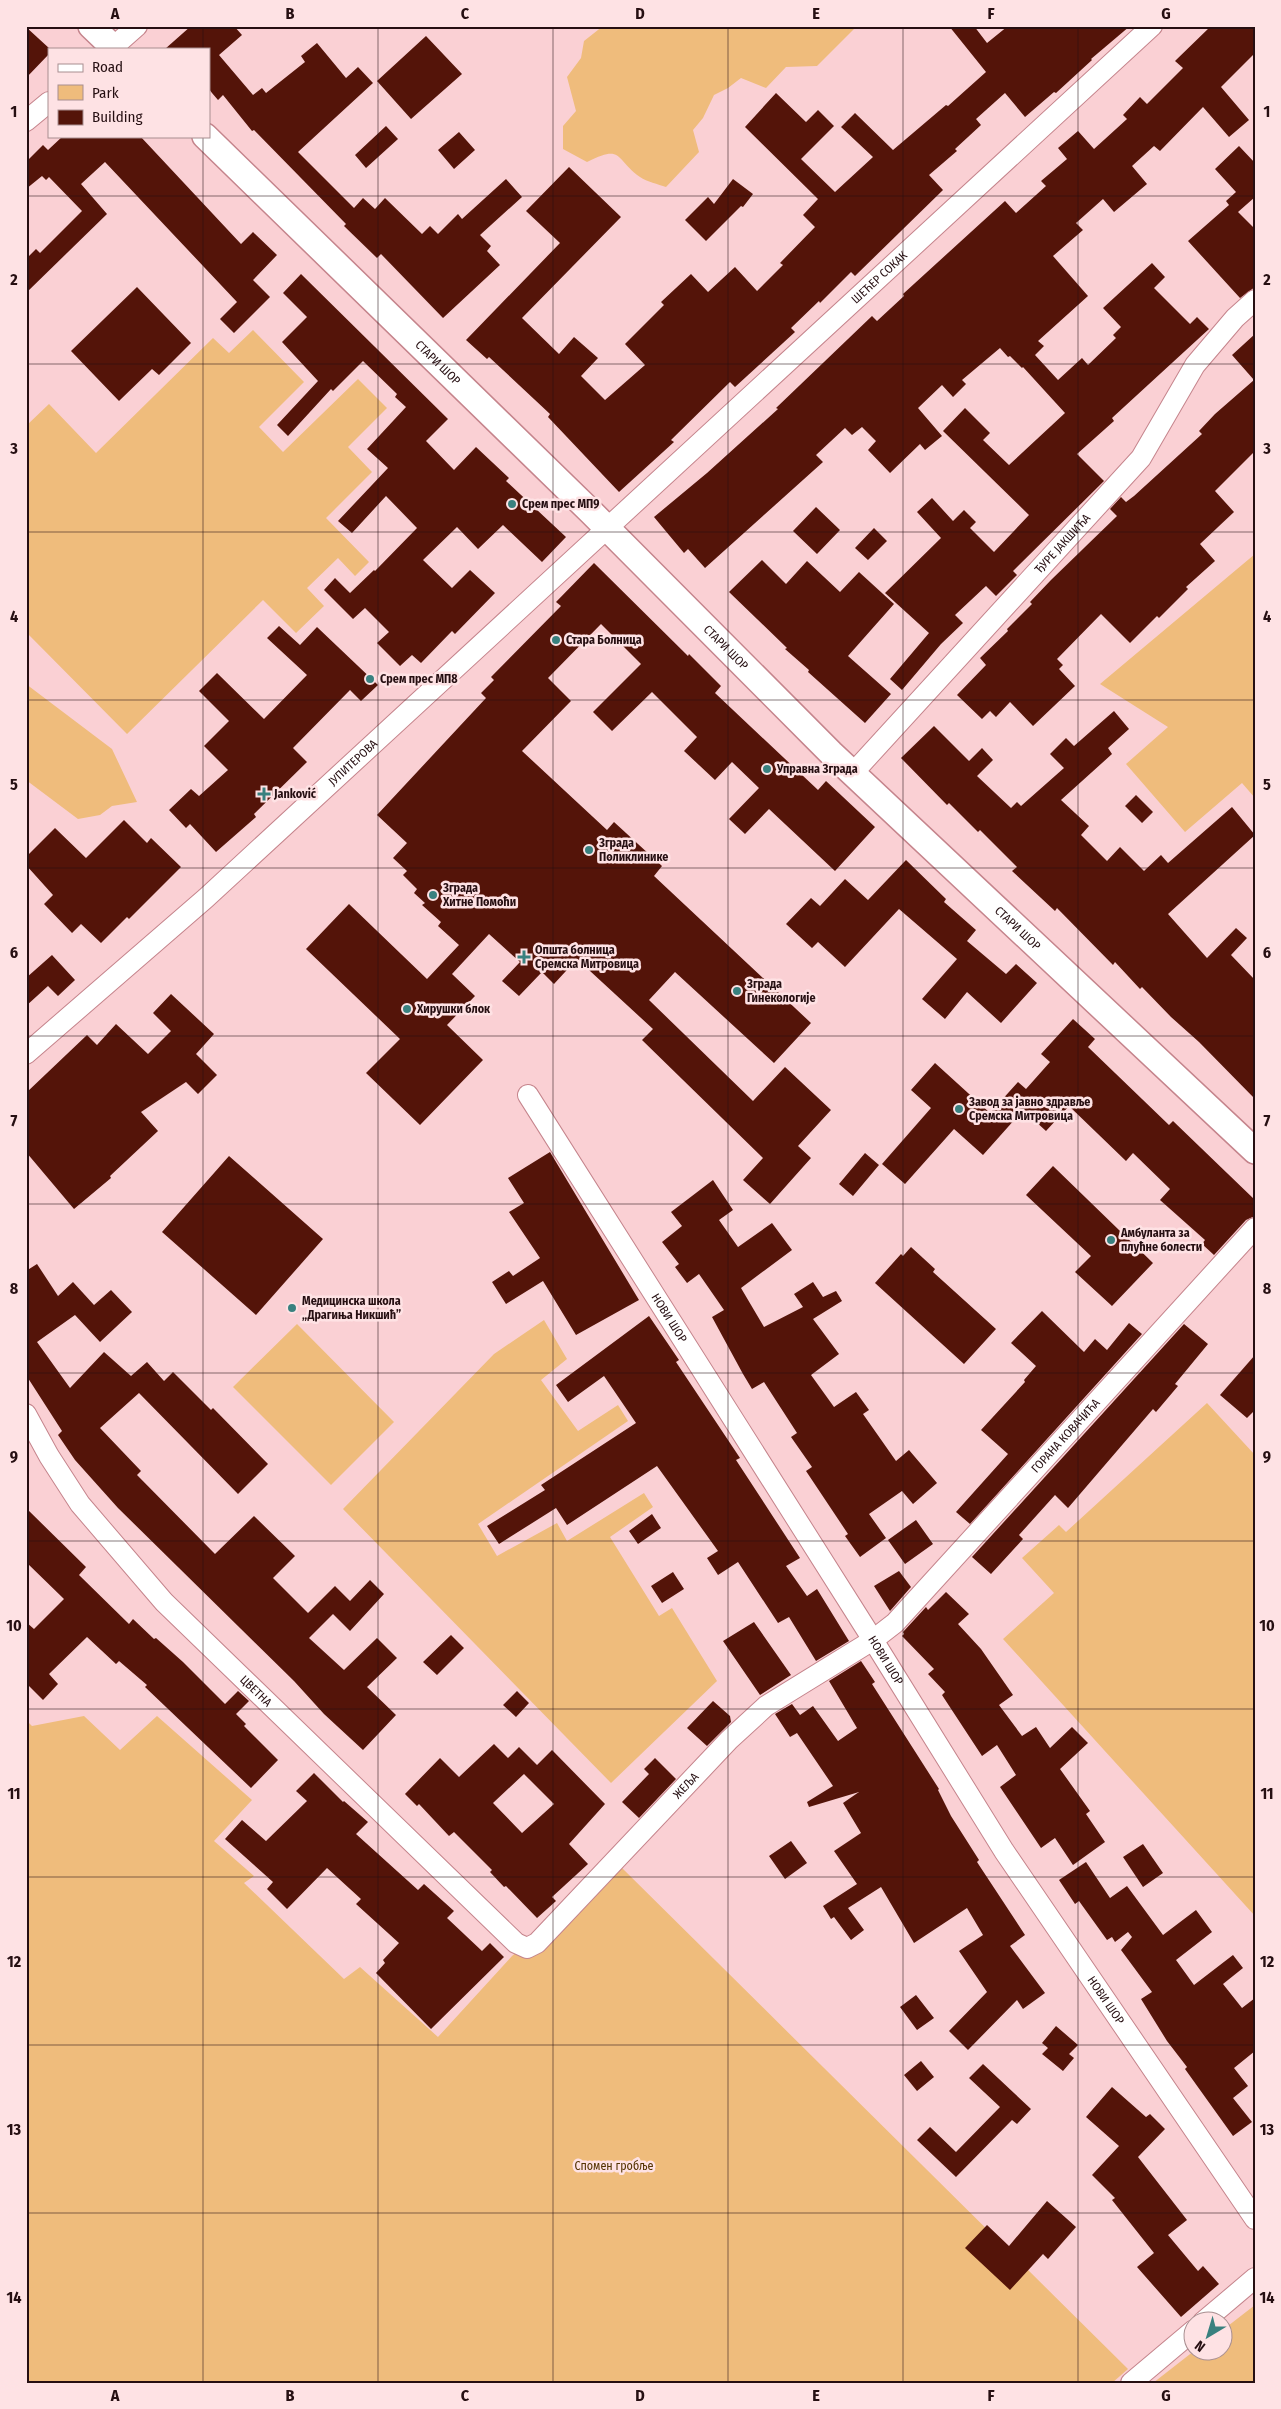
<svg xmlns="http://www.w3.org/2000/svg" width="1281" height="2409" font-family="'Fira Sans Condensed',sans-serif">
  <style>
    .green { fill: #efbc7c }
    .building { fill: #541409; fill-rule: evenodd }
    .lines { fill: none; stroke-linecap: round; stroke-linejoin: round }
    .minor-casing { stroke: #c5848c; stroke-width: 22 }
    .major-casing { stroke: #c5848c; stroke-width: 28 }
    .minor { stroke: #fff; stroke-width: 20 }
    .major { stroke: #fff; stroke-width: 25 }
    .grid { fill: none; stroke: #260f12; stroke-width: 1; stroke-opacity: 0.55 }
    .poi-dot { fill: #39817f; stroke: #fee2e4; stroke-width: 2 }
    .labels { text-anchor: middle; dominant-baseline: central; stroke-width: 5; stroke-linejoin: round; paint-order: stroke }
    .street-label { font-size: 12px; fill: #260f12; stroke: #fee2e4 }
    .poi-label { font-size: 12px; font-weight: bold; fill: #260f12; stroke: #fee2e4; text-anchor: start }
    .park-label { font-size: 12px; fill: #533300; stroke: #fee2e4 }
    .neatline { fill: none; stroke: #260f12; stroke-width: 2 }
    .grid-label { font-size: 16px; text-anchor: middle; font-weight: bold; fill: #260f12 }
  </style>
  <rect width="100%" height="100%" fill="#fad0d4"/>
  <path class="green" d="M603,26h254l-40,40 -31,1 -20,21 -25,-10 -13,10 -14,7 -11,23 -10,12 6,22 -33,35c-8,-3 -19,-5 -26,-10 -26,-19 -17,-33 -53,-15l-24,-13v-23l13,-15 -9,-34 14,-19 3,-17z
    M253,330l51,52 -45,45 24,25 75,-73 29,29 -39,39 24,25 -46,46 43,44 -14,14 -17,-18 -31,30 17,18 -28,27 -33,-33 -136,134 -101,-102v-206l23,-22 47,49 117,-115 16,15z
    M1255,554v244l-13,-15 -57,49 -59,-68 42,-37 -68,-43z
    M26,684l86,65 25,53 -25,4 -12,9 -22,4 -52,-39z
    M544,1320l23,39 -26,21 37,51 40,-26 10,16 -150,103 19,32 60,-33 10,18 77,-48 9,14 -43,30 49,79 13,-8 45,73 -106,102 -268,-274 151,-155z
    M297,1324l97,98 -63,63 -98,-98z
    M1207,1403l48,52v461l-252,-277 51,-46 -32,-35 37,-33 7,7z
    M84,1716l36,34 37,-34 95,84 -38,41 40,35 -10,7 100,96 16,-12 78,70 74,-81 110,-88 506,501 -16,14 -1086,-1v-662l6,6z
    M1255,2305v78h-102l41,-32 30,1v-23z"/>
  <path class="building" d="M191,26h43l8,9 -23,20 34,40 9,-7 4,5 39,-31 -4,-6 16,-13 29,35 12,-11 15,16 -75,69 56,56 9,-10 12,11 10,-11 37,36 8,-8 8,8 20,-20 4,5 44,-40 16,18 -42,38 11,11 -4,5 13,14 -57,53 -62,-64 -4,4 -33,-32 2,-2 -92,-94 -2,1 -29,-36 -5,5 -6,-7 -3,-4v-40h-44z
    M949,26h25l13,17 21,-17h122l-39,33 1,1 -36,33 -2,-1 -29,25 -20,-24 -29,26 5,6 -26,24 2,2 -28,24 14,15 -88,86 -4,-4 -31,31 -1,-2 -28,27 4,4 -60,55 -5,-5 -59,58 3,2 -55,50 -71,-75 2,-3 -61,-57 -2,2 -21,-19 94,-97 -34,-32 43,-44 52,50 -99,101 37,36 15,-17 24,21 -17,18 24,24 40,-35 -20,-21 39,-39 -3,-3 30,-28 17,18 27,-25 22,24 26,-26 -3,-2 35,-36 -12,-12 15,-16 -73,-72 31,-34 30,29 12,-12 16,16 -33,33 34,33 38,-35 -32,-30 14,-14 38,37 53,-45 2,1 38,-34z
    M1211,26h44v27l-34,34 28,33 -20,17 -26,-30 -43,44 -6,-5 -22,20 15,18 -33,28 -11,-13 -27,24 7,7 -30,26 35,40 -50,45 6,5 -9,9 23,25 24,-22 6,7 28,-27 -3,-3 8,-8 -18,-19 49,-45 13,14 -11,11 36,36 7,-7 12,12 -97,89 2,3 -37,33 27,27 -91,90 4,4 -21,21 -10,-10 -31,29 8,8 -22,21 -39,46 -12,-11 39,-46 -44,-40 56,-55 -24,-26 15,-14 21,23 11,-11 12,12 -6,6 24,24 35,-37 -86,-84 22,-23 25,25 -7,7 26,25 56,-52 -42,-46 -1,1 -12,-12 -2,1 -8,-9 -38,32 4,4 -13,13 -11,-12 -24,23 24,28 -17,14 -5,-6 -30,29 -22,-23 8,-9 -14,-14 -10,8 -7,-7 -29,27 7,7 -118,106 -17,-19 -4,4 -30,-36 53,-44 71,-64 -2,-1 96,-92 5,5 27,-25 -1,-2 102,-93 11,12 30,-27 -5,-5 26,-22 -9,-11 20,-17 16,18 33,-30 -4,-4 17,-18 7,7 36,-36 -8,-7z
    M26,27l24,22 -1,5 -23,24z
    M426,36l36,38 -51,45 -34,-38z
    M386,126l12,13 -32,29 -11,-13z
    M459,132l16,18 -21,19 -16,-19z
    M63,136h77l101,108 12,-12 24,23 -24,25 17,17 -36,36 -14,-14 17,-17 -132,-140 -24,22 26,30 -81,79v-34l10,-10 4,4 42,-42 -33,-34 -3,3 -4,-4 -16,13v-27l17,-17 5,5z
    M1239,146l16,17v34l-17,15 17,17v58l-15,11 -52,-57 41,-36 -3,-4 10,-9 -21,-23z
    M733,179l20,15 -10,13 -2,-1 -35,35 -21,-21 23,-23 6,7z
    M301,274l147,145 -22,22 28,29 22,-23 33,31 -3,3 60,56 -24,25 -39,-37 -25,24 -21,-22 -34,33 29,28 18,-18 25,23 -40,41 -3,-3 -31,32 -9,-8 -12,11 -23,-23 12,-11 -24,-24 -12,11 -29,-29 11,-12 15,15 24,-23 1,1 42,-43 -31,-32 -34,37 -14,-12 50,-53 -21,-19 39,-42 -11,-10 2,-3 -34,-33 -30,30 -2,-2 -43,47 -11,-11 41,-44 -36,-39 25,-25 -24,-24z
    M137,287l54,56 -32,32 -7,-6 -33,32 -48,-50z
    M1255,334v117l-40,40 19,21 -34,32 15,17 -29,26 2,2 -29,29 -2,-2 -27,27 -29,-29 -44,45 6,6 -4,4 16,17 -42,40 -23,-24 -14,15 -6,-6 -8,8 -25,-24 29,-30 -6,-7 28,-27 -1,-2 25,-25 -2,-2 21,-22 66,-64 -7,-7 11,-12 5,5 8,-6 68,-62 -3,-3 16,-17 39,-34 -22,-25z
    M816,507l24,23 -23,24 -24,-23z
    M874,528l13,13 -19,19 -13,-12z
    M762,560l24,24 21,-23 33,31 19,-20 35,32 -46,52 43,38 -26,29 -57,-51 1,-2 -24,-21 2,-1 -58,-56z
    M594,563l94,93 1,-2 32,32 -6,7 103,97 8,-9 49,46 -40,44 -66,-62 -24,25 -16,-15 30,-31 -27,-26 -17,18 -31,-29 13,-14 -45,-45 -40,39 -19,-19 48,-48 -40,-40 -53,54 23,23 -49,50 85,79 7,-8 48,44 -8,10 157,147 -37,40 -99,-91 -26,28 104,101 32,-34 46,43 -33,36 13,12 -41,46 -27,-24 20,-22 -121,-118 11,-11 -76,-70 -23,25 -12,-12 -23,24 -17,-15 18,-19 -31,-28 -37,40 23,22 -28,29 36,35 -63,65 -54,-52 34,-34 -94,-90 43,-45 78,75 32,-34 -21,-19 3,-4 -19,-17 3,-2 -11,-10 3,-4 -14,-14 4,-4 -14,-13 14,-15 -30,-28 109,-117 -5,-5 13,-13 -3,-3 70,-71 -5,-4z
    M279,626l21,19 17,-18 61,58 -17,16 -11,-11 -57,58 14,14 -53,52 2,3 -40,35 -26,-28 -4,4 -17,-18 22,-21 8,7 29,-26 -24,-24 25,-25 -30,-30 18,-18 47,46 43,-44 -40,-37z
    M1114,711l15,18 -21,19 4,6 -51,46 28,26 -8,9 26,26 13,-14 24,24 17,-16 7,8 64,-56 23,28 -87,79 39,44 29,-30 11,10 -16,17 24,25v119l-56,-57 -28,-25 -29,-30 -2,2 -25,-27 -2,3 -56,-57 -2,3 -43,-40 5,-4 -37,-37 -2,2 -29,-29 -2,2 -46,-47 33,-32 35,35 13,-13 11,12 -16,16 34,32 6,-6 4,4 43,-38 -14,-14 16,-16 8,8z
    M1136,795l17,17 -11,11 -17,-17z
    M124,820l23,23 4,-5 30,29 -52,52 -2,-2 -26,26 -20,-19 -9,9 -28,-29 9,-9 -27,-30v-8l29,-29 31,30z
    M906,860l40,39 -2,3 32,28 -9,11 39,33 10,-10 21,19 -36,40 -34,-31 -22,27 -23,-20 35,-40 -58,-50 -54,58 -27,-25 -6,6 -26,-24 25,-26 9,8 25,-27 23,21z
    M52,955l23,25 -17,16 -10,-10 -22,20v-28z
    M171,994l43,40 -18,20 21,21 -19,19 -12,-12 -45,30 17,19 -48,45 1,2 -37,31 -48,-57v-59l61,-58 10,10 19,-21 32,30 23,-23 -18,-18z
    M1073,1019l22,20 -7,8 81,78 4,-4 82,79v16l-9,4 -32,35 -12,-11 3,-4 -45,-40 10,-11 -37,-36 -7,8 -57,-55 -23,25 -23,-21 -40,45 -29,-26 -49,55 -23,-20 49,-56 -20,-18 24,-27 55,50 28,-31 8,7 24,-27 -9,-8z
    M550,1152l89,148 -63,35 -33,-54 -37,23 -14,-22 17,-11 4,5 27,-18 -31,-46 15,-9 -16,-25z
    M865,1153l14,12 -26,31 -14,-12z
    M229,1156l94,83 -67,76 -94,-83z
    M1053,1166l100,97 -41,43 -37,-34 16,-16 -65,-61z
    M713,1180l20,30 -14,10 19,27 34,-24 20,27 -51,38 23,39 39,-20 -9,-13 19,-12 10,15 13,-6 6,10 -29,18 26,35 -28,21 23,32 22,-15 13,18 -6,4 33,47 13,-11 28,33 -24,21 -11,-13 -33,23 17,24 -26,19 -15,-21 3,-2 -42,-63 6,-4 -21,-30 6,-4 -33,-51 -12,7 -9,-15 -31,-57 12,-7 -25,-36 -12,9 -12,-16 4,-3 -17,-22 20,-16 -11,-14z
    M911,1247l24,22 -2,3 63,57 -32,35 -89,-81 26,-29 2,2z
    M37,1264l21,32 15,-14 21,23 17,-15 21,22 -32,30 -25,-27 -38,27 33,46 34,-36 27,24 16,-14 17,19 9,-9 38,38 2,-2 55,56 -30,30 -99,-101 -39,35 41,43 -4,4 78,79 39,-38 41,40 -22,22 35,35 27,-27 15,15 20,-21 14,14 -34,37 -17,-17 -24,24 35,32 33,-32 20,20 -30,29 29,28 -33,35 -39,-36 -30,-33 -176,-173 -43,-48 -17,-25 4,-4 -36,-56v-104z
    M1042,1311l42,41 11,-13 12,11 22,-27 13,11 -172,190 -14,-12 52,-58 -27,-24 44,-48 -1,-2 12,-14 -25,-23z
    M649,1316l30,44 -3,2 64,96 -4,2 64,98 -14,8 21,30 10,-7 32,52 -33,20 -27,-44 -11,6 -40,-61 -20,13 -11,-17 11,-7 -61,-85 -90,59 -11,-17 -57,36 -12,-18 58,-36 -4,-5 95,-62 -32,-47 -36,26 -12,-17z
    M1184,1324l24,20 -33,40 3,2 -22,26 -3,-3 -85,99 -13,-13 -36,40 4,4 -32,35 -19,-17z
    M1255,1355v55l-8,8 -27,-23z
    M26,1508l60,59 -7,8 50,49 4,-5 21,20 2,-1 27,24 42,42 13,-13 11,10 -13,13 10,10 -2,2 34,34 -27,28 -106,-101 2,-2 -28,-24 -3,3 -29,-27 -38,37 9,10 -15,16 -17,-17v-61l8,7 30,-30 -38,-37z
    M652,1514l9,14 -23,16 -9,-13z
    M916,1520l17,24 -28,20 -17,-24z
    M899,1571l12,16 -21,24 -16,-25z
    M673,1572l11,17 -22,14 -11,-17z
    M946,1592l23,22 -11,10 23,25 32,46 -14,10 23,31 14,-9 14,21 22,-21 16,16 -28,26 30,42 -4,3 19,28 -32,23 -18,-27 -14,10 -41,-61 16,-12 -19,-30 -15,11 -40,-61 3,-3 -17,-18 6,-5 -32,-33 2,-2 -1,-2 23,-25 2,3z
    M754,1622l37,53 -31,20 -37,-54z
    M451,1635l13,13 -27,27 -14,-13z
    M861,1661l14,21 -3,2 67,105 -1,1 13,26 28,44 -2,2 48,73 -15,11 35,47 -22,16 -6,-9 -49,50 -19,-19 38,-39 -28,-41 24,-16 -16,-27 -53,35 -33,-56 -33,21 16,22 -13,10 -17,-23 -3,2 -8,-13 34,-22 -23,-33 27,-18 -18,-30 16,-11 -50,15 -2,-5 26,-16 -36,-53 -7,4 -15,-23 17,-10 8,11 13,-9 25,35 19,-13 -28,-47z
    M517,1691l12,12 -13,14 -13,-12z
    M713,1701l17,15 1,6 -24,24 -20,-18z
    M494,1744l14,14 11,-11 18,18 15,-15 53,54 -36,40 19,20 -36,33 4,4 -19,17 -31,-32 -2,1 -14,-15 2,-2 -38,-38 -5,4 -30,-32 -2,2 -12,-12 35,-36 19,19zM524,1774l30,30 -32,29 -29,-30z
    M655,1758l21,21 -37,39 -17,-16 27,-28 -5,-5z
    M314,1773l29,29 1,-1 24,21 -12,12 62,56 6,-6 30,27 -7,7 35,33 8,-8 14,14 -73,72 -55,-56 9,-10 -2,-3 16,-17 -43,-39 5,-5 -34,-31 -40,41 -20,-20 6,-7 -48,-43 17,-19 24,21 41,-40 -11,-10z
    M791,1841l16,22 -22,16 -16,-23z
    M1143,1844l20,29 -20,14 -20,-30z
    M1086,1862l24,36 17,-12 36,49 33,-25 16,22 -36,28 18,25 39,-30 10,13 -20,16 19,24 13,-10v53l-21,17 14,18 -15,12 19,24 -19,14 -48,-67 2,-2 -20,-26 -26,-42 11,-7 -31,-42 11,-13 -4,-5 -13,10 -3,-5 -5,3 -28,-39 -4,3 -16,-24z
    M916,1995l18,23 -17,12 -17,-23z
    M1056,2026l22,19 -9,9 5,4 -11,13 -21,-17 6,-6 -6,-5z
    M921,2061l13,16 -17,14 -13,-16z
    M983,2064l48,45 -14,15 -5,-4 -56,57 -39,-37 13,-13 26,25 44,-45 -31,-29z
    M1112,2087l34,30 4,-3 15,15 -27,28 49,63 -19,15 30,36 5,-5 16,18 -38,33 -44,-50 17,-14 -42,-53 3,-2 -23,-23 27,-29 -33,-29z
    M1047,2201l29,26 -28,32 -5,-5 -33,36 -45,-42 22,-23 22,21z"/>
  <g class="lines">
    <g class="minor-casing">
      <g id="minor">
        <path d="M111,49l26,-23"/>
        <path d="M26,121l23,-19"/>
        <path id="s1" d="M852,774l289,-316 54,-93 40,-47 20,-18"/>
        <path id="s2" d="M26,1054l180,-156 946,-872"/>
        <path id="s3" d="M528,1095l345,545 131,211 251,368"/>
        <path id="s4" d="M26,1414l23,42 31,48 84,98 352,341 11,5 10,-5 192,-203 37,-34 107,-66 22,-17 360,-395"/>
        <path d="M1203,2322l52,-44"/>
        <path d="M1131,2383l63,-53"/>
      </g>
    </g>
    <g class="major-casing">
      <g id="major">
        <path d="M91,26l24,23"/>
        <path id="s5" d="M205,136l386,376 240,241 424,398"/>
      </g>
    </g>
    <use href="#minor" class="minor"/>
    <use href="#major" class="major"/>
  </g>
  <path class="grid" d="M203,26v23M378,26v2357M553,26v2357M728,26v2357M903,26v2357M1078,26v2357M203,136v2247M26,196h1229M26,364h1229M26,532h1229M26,700h1229M26,868h1229M26,1036h1229M26,1204h1229M26,1373h1229M26,1541h1229M26,1709h1229M26,1877h1229M26,2045h1229M26,2213h1229"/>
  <g class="poi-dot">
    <circle cx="512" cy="504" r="5"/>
    <circle cx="556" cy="640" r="5"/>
    <circle cx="370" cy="679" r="5"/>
    <circle cx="767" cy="769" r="5"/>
    <path d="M261.5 786.5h5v5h5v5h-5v5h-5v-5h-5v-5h5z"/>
    <circle cx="589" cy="850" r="5"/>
    <circle cx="433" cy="895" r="5"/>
    <path d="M521.5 949.5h5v5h5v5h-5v5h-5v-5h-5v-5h5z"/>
    <circle cx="737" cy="991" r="5"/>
    <circle cx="407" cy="1009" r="5"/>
    <circle cx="959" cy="1109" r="5"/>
    <circle cx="1111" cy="1240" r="5"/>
    <circle cx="292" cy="1308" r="5"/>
  </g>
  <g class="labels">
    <g class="street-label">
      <text stroke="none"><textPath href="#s2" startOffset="1154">ШЕЋЕР СОКАК</textPath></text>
      <text stroke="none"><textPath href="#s5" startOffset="325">СТАРИ ШОР</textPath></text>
      <text stroke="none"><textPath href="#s1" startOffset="312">ЂУРЕ ЈАКШИЋА</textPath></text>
      <text stroke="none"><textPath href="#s5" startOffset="730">СТАРИ ШОР</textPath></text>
      <text stroke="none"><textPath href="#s2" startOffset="438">ЈУПИТЕРОВА</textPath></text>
      <text stroke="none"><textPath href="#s5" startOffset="1135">СТАРИ ШОР</textPath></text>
      <text stroke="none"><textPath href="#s3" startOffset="264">НОВИ ШОР</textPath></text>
      <text stroke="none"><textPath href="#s4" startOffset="1484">ГОРАНА КОВАЧИЋА</textPath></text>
      <text stroke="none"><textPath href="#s3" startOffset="669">НОВИ ШОР</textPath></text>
      <text stroke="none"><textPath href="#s4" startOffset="362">ЦВЕТНА</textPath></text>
      <text stroke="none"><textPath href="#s4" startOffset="964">ЖЕЉА</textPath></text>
      <text stroke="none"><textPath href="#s3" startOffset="1074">НОВИ ШОР</textPath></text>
    </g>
    <g class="poi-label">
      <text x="522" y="504">Срем прес МП9</text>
      <text x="566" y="640">Стара Болница</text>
      <text x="380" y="679">Срем прес МП8</text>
      <text x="777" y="769">Управна Зграда</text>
      <text x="274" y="794">Janković</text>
      <text x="599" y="843">Зграда<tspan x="599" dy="14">Поликлинике</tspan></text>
      <text x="443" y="888">Зграда<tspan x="443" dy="14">Хитне Помоћи</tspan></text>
      <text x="535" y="950">Општа болница<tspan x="535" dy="14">Сремска Митровица</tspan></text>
      <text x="747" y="984">Зграда<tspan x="747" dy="14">Гинекологије</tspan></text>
      <text x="417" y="1009">Хирушки блок</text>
      <text x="969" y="1102">Завод за јавно здравље<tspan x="969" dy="14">Сремска Митровица</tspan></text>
      <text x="1121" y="1233">Амбуланта за<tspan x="1121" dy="14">плућне болести</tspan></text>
      <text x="302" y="1301">Медицинска школа<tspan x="302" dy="14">„Драгиња Никшић”</tspan></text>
    </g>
    <g class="park-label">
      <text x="614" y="2166">Спомен гробље</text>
    </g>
  </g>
  <rect width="1281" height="2409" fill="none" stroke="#fee2e4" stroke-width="55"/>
  <rect x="48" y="48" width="162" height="90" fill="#fee2e4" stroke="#a88e90"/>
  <rect x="58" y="64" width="25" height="8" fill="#ffffff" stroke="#a88e90"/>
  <text x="92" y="72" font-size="15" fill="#260f12">Road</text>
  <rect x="58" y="85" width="25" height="15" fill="#efbc7c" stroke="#a88e90"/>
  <text x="92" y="98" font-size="15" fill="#260f12">Park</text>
  <rect x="58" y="110" width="25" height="15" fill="#541409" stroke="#a88e90"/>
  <text x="92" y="122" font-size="15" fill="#260f12">Building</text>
  <g transform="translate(1208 2336) rotate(218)"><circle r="24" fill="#fee2e4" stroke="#a88e90"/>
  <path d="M0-4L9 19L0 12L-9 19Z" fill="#39817f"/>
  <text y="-8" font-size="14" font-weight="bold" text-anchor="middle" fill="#260f12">N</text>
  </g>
  <rect x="28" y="28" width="1226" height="2354" class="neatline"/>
  <g class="grid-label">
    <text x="115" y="19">A</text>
    <text x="290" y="19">B</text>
    <text x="465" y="19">C</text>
    <text x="640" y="19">D</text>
    <text x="816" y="19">E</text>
    <text x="991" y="19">F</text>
    <text x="1166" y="19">G</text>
    <text x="14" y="117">1</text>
    <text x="1267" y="117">1</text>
    <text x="14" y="285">2</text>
    <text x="1267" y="285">2</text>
    <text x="14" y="454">3</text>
    <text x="1267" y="454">3</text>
    <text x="14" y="622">4</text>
    <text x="1267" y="622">4</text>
    <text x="14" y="790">5</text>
    <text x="1267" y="790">5</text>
    <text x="14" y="958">6</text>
    <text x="1267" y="958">6</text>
    <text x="14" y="1126">7</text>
    <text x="1267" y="1126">7</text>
    <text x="14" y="1294">8</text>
    <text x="1267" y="1294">8</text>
    <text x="14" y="1462">9</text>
    <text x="1267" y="1462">9</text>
    <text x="14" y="1631">10</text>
    <text x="1267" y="1631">10</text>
    <text x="14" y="1799">11</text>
    <text x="1267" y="1799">11</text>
    <text x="14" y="1967">12</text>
    <text x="1267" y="1967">12</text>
    <text x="14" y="2135">13</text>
    <text x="1267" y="2135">13</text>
    <text x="14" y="2303">14</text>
    <text x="1267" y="2303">14</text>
    <text x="115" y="2401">A</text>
    <text x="290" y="2401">B</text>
    <text x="465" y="2401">C</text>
    <text x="640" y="2401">D</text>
    <text x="816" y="2401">E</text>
    <text x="991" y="2401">F</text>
    <text x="1166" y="2401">G</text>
  </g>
</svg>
